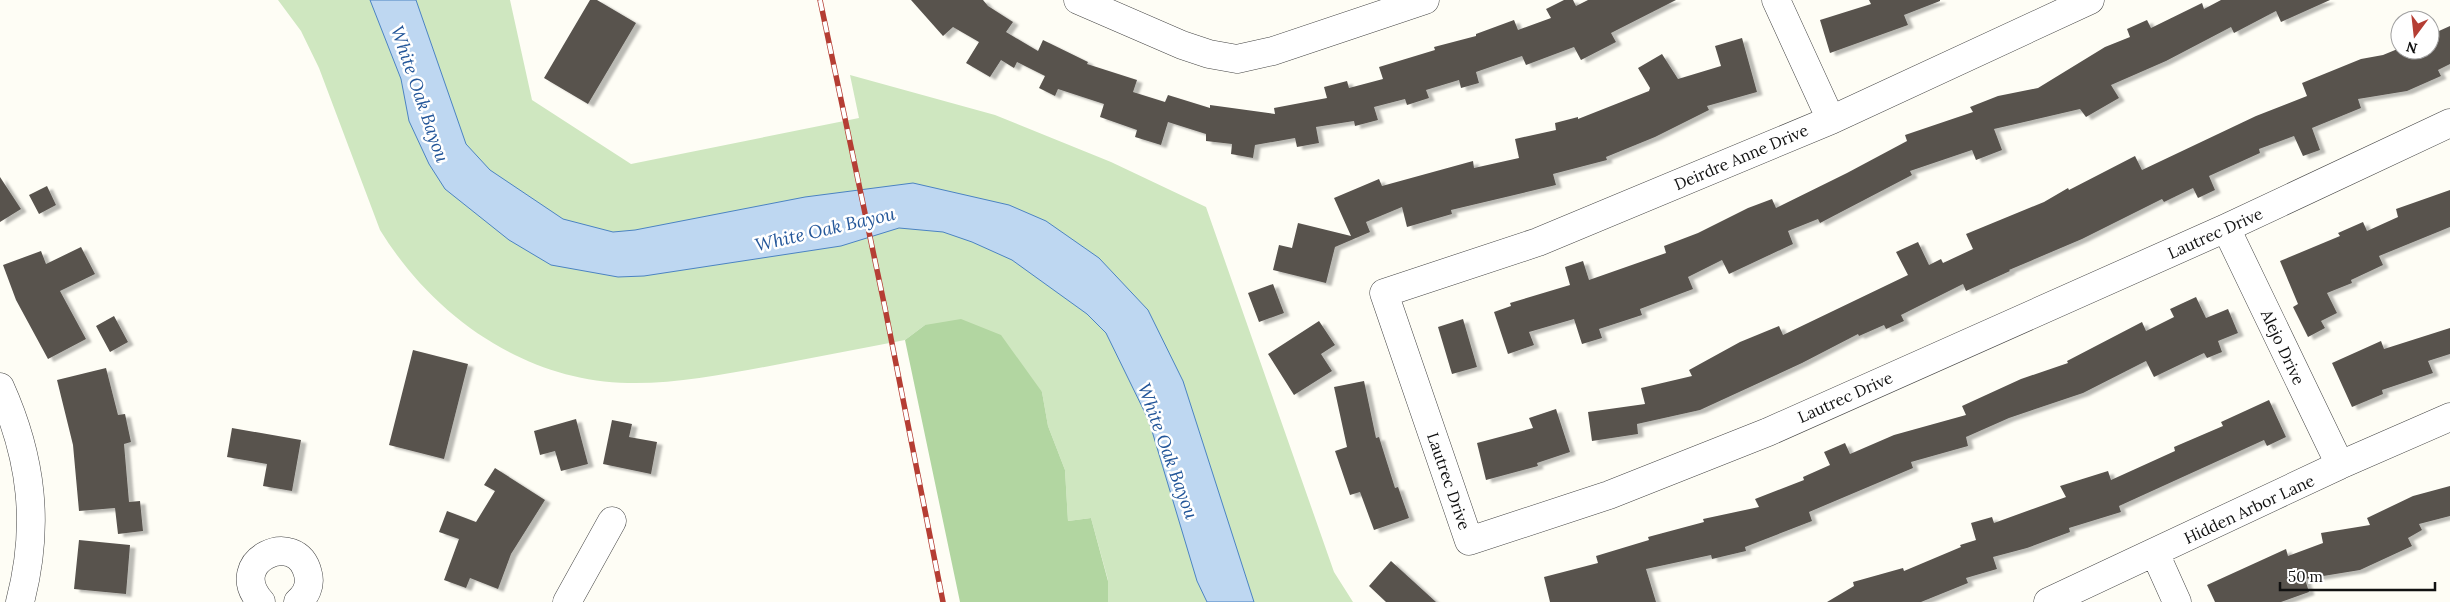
<svg xmlns="http://www.w3.org/2000/svg" width="2450" height="602" font-family="Lora,serif">
  <style>
    .green { fill: #cfe7c0 }
    .forest { fill: #b2d6a1 }
    .water { fill: #bed7f1; stroke: #4b83c2 }
    .building { fill: #58534e; filter: url(#shadow) }
    .lines { fill: none; stroke-linecap: round; stroke-linejoin: round }
    .minor-casing { stroke: #444; stroke-width: 29 }
    .minor { stroke: #fff; stroke-width: 28 }
    .rail-casing { stroke: #b53e34; stroke-width: 5.5 }
    .rail { stroke: #fff; stroke-width: 4; stroke-dasharray: 11; stroke-linecap: butt }
    .labels { text-anchor: middle; dominant-baseline: central; stroke-width: 5; stroke-linejoin: round; paint-order: stroke }
    .street-label { font-size: 16px; fill: #111; stroke: #fff }
    .water-label { font-size: 18px; font-style: italic; fill: #235699; stroke: #fff }
  </style>
  <defs>
    <filter id="shadow"><feDropShadow dx="5.5" dy="3" stdDeviation="1" flood-color="#0004"/></filter>
  </defs>
  <rect width="100%" height="100%" fill="#fefdf5"/>
  <path class="green" d="M278,0h232l22,100 99,64 228,-46 -9,-43 145,40 116,47 95,45 128,365 19,30h-245v-22l-17,-62 -23,3 -3,-51 -17,-44 -6,-34 -117,-67 -20,15c-43,8 -87,17 -130,25 -49,9 -98,19 -147,18 -104,-2 -195,-67 -248,-153l-61,-162 -18,-37z"/>
  <path class="forest" d="M961,319l40,16 41,57 6,34 17,44 3,51 23,-3 17,63v21h-148l-55,-262 20,-15z"/>
  <path class="water" d="M370,0h46l50,144 24,26 73,49 50,13 22,-2 170,-33 108,-14 96,22 37,16 53,37 49,52 35,71 71,221h-47l-10,-21 -48,-160 -43,-88 -19,-19 -75,-54 -40,-18 -29,-10 -44,-4 -58,18 -197,30 -26,1 -67,-12 -42,-25 -64,-51 -16,-25 -20,-43 -8,-42z"/>
  <path class="building" d="M590,0h7l39,23 -48,81 -44,-26z
    M911,0h72l5,6 25,16 -7,10 32,19 5,-11 45,22 -1,2 50,16 -4,12 32,10 3,-7 42,13v-3l65,9 -1,-6 53,-10 -3,-11 23,-6 2,7 34,-9 -4,-12 56,-17 -1,-3 42,-11v-2l38,-14 4,10 33,-12 -5,-9 18,-9h9l3,6 12,-6h88l-65,33 5,9 -35,18 -7,-13 -48,18 -4,-9 -46,16 3,11 -18,5 -2,-8 -33,10 3,8 -22,7 -2,-6 -31,8 4,13 -23,6 -1,-5 -38,6 3,16 -22,4 -2,-9 -40,7 -2,13 -22,-4 1,-10 -26,-3v-7l-38,-12 -7,23 -26,-8 2,-7 -37,-13 4,-13 -46,-15 -3,7 -16,-8 6,-12 -28,-14 -3,6 -13,-8 -11,17 -24,-14 13,-21 -26,-15 -10,9z
    M1869,0h71v1l-36,14 4,10 -78,28 -10,-33 51,-16z
    M2221,0h109l-49,22 -5,-11 -42,22 -3,-6 -65,34 -55,24 8,13 -33,19 -6,-8 -86,20 8,21 -26,10 -4,-10 -62,21 2,4 -92,48 -2,-4 -30,12 5,13 -64,30 -7,-14 -34,17 5,12 -53,20 2,6 -43,14 3,9 -20,6 -8,-25 -45,13 5,13 -26,9 -14,-42 17,-6 -1,-3 60,-18 -5,-18 18,-6 6,19 77,-27 -2,-7 34,-13 50,-25 24,-9 4,9 71,-35 60,-32 -2,-6 68,-23 -3,-5 28,-11 40,-8 67,-41 25,-10 -3,-8 20,-9 4,8 51,-25 2,6z
    M2450,26v38l-12,6 3,6 -34,15 -49,8 3,9 -49,20 8,22 -17,6 -9,-20 -35,13 1,4 -51,23 6,14 -17,8 -5,-10 -29,14 -2,-3 -80,40 -73,31 1,1 -44,20 -3,-7 -62,31 3,6 -18,8 -2,-4 -25,11 -1,-2 -56,29 -102,47 -63,14 1,10 -46,7 -4,-29 57,-8 -4,-16 51,-12 -3,-6 51,-28 39,-16 4,9 125,-60 -12,-23 22,-10 11,23 12,-6 2,4 30,-14 -7,-15 78,-32 24,-14 1,2 66,-34 7,14 114,-54 51,-20 -5,-13 59,-24 22,-4 17,-7v2h30v-15z
    M1742,38l15,54 -50,14 2,4 -54,27 -49,20 1,3 -54,14 3,11 -105,25 1,4 -45,13 -5,-20 -36,15 4,10 -35,15 -9,36 -53,-13 6,-25 13,3 6,-25 53,13 -17,-38 45,-19 3,7 91,-25 1,7 45,-10 -4,-19 41,-9 -1,-7 23,-6v2l71,-28 1,-3 -12,-20 24,-14 16,25 43,-13 -6,-20z
    M0,177l21,32 -21,13z
    M47,186l9,19 -17,9 -10,-19z
    M2450,190v37l-71,29 4,9 -32,15 1,3 -25,10 10,20 -16,8 4,7 -17,9 -15,-30 5,-3 -18,-43 60,-25 -2,-3 25,-11 4,9 31,-14 -2,-8z
    M81,247l14,27 -35,17 26,48 -38,20 -32,-59 -13,-35 38,-14 5,13z
    M1273,284l11,29 -25,9 -11,-29z
    M2196,297l10,21 22,-9 10,24 -20,8 4,11 -15,6 -3,-5 -50,24 -8,-16 -63,32 -74,25 -43,19 2,9 -57,16 2,6 -104,44 3,9 -67,26 1,4 -34,8 -1,-4 -65,14 10,33h-106l-6,-25 54,-14 -2,-7 53,-16 -1,-3 56,-15 -1,-3 56,-12 -4,-8 49,-19 -1,-3 27,-12 -6,-13 21,-9 5,11 44,-19 72,-20 -4,-9 59,-27 47,-16 -1,-2 75,-39 4,9 28,-14 -4,-8z
    M114,316l14,26 -18,10 -14,-26z
    M1463,319l14,48 -25,7 -14,-47z
    M1319,321l16,24 -14,9 11,17 -38,24 -26,-41z
    M2450,328v26l-22,7 5,12 -51,17 1,4 -31,13 -20,-44 49,-22 3,8z
    M413,350l55,14 -24,95 -55,-14z
    M106,368l12,47 7,-1 6,28 -7,2 5,58 11,-1 3,30 -25,3 -3,-26 -36,3 -6,-66 -16,-65z
    M1364,381l12,57 3,-1 16,51 3,-1 11,31 -35,12 -14,-38 -10,3 -15,-44 12,-4 -13,-60z
    M2269,400l17,37 -19,9 -3,-6 -145,66 2,6 -52,16 1,4 -43,16 -34,9 4,12 -31,9 2,5 -47,19h-94l27,-16 -1,-4 50,-14 1,3 57,-24 -1,-2 16,-5 -5,-17 21,-6 2,6 72,-26 -6,-11 48,-15 3,9 64,-29 -1,-4 49,-21 -2,-4z
    M1556,409l14,43 -33,11 1,3 -52,14 -9,-37 56,-15 -4,-10z
    M576,419l12,45 -27,7 -6,-20 -15,4 -6,-24z
    M612,420l20,4 -3,13 28,5 -6,32 -48,-10z
    M232,428l69,12 -9,51 -29,-5 4,-22 -40,-7z
    M495,468l50,32 -34,54 -13,35 -28,-11 -4,10 -22,-8 15,-41 -20,-7 8,-21 29,11 19,-31 -11,-6z
    M2450,486v30l-31,8 3,6 -14,8 4,8 -52,24 -55,9 4,13 -28,10h-66l-8,-17 79,-36 2,7 35,-13 -2,-10 49,-8 -3,-7 46,-22z
    M79,540l51,5 -4,49 -52,-5z
    M1391,561l45,41h-50l-17,-16z"/>
  <g class="lines">
    <g class="minor-casing">
      <path id="minor" d="M1078,0l104,45 27,9 28,5 36,-8 152,-51
        M1776,0l55,120
        M2090,0l-259,120 -293,122 -154,51 85,248 140,-46 159,-63 458,-204 224,-105
        M2226,228l114,237
        M0,387c32,71 40,139 20,215
        M2155,553l22,49
        M261,602c-37,-41 36,-75 47,-28 3,11 -2,21 -10,28
        M567,602l45,-81
        M2048,602l292,-137 110,-48"/>
    </g>
    <use href="#minor" class="minor"/>
    <g class="rail-casing">
      <path id="rail" d="M820,0l65,308 58,294"/>
    </g>
    <use href="#rail" class="rail"/>
  </g>
  <g class="labels">
    <g class="street-label">
      <text transform="translate(1741 157) rotate(-23)">Deirdre Anne Drive</text>
      <text transform="translate(2215 233) rotate(-24)">Lautrec Drive</text>
      <text transform="translate(2283 347) rotate(65)">Alejo Drive</text>
      <text transform="translate(1845 397) rotate(-24)">Lautrec Drive</text>
      <text transform="translate(1449 481) rotate(71)">Lautrec Drive</text>
      <text transform="translate(2249 509) rotate(-25)">Hidden Arbor Lane</text>
    </g>
    <g class="water-label">
      <text transform="translate(420 94) rotate(71)">White Oak Bayou</text>
      <text transform="translate(825 229) rotate(-13)">White Oak Bayou</text>
      <text transform="translate(1168 451) rotate(70)">White Oak Bayou</text>
    </g>
  </g>
  <g transform="translate(2415 35) rotate(195)"><circle r="24" fill="#ffffff" stroke="#a0a0a0"/>
  <path d="M0-4L9 19L0 12L-9 19Z" fill="#b53e34"/>
  <text y="-8" font-size="14" font-weight="bold" text-anchor="middle" fill="#111111">N</text>
  </g>
  <path d="M2280 582v8h155v-8" fill="none" stroke="#111111" stroke-width="2.5"/>
  <text x="2288" y="582" font-size="15" fill="#111111" stroke="#ffffff" stroke-width="4" paint-order="stroke">50 m</text>
</svg>
